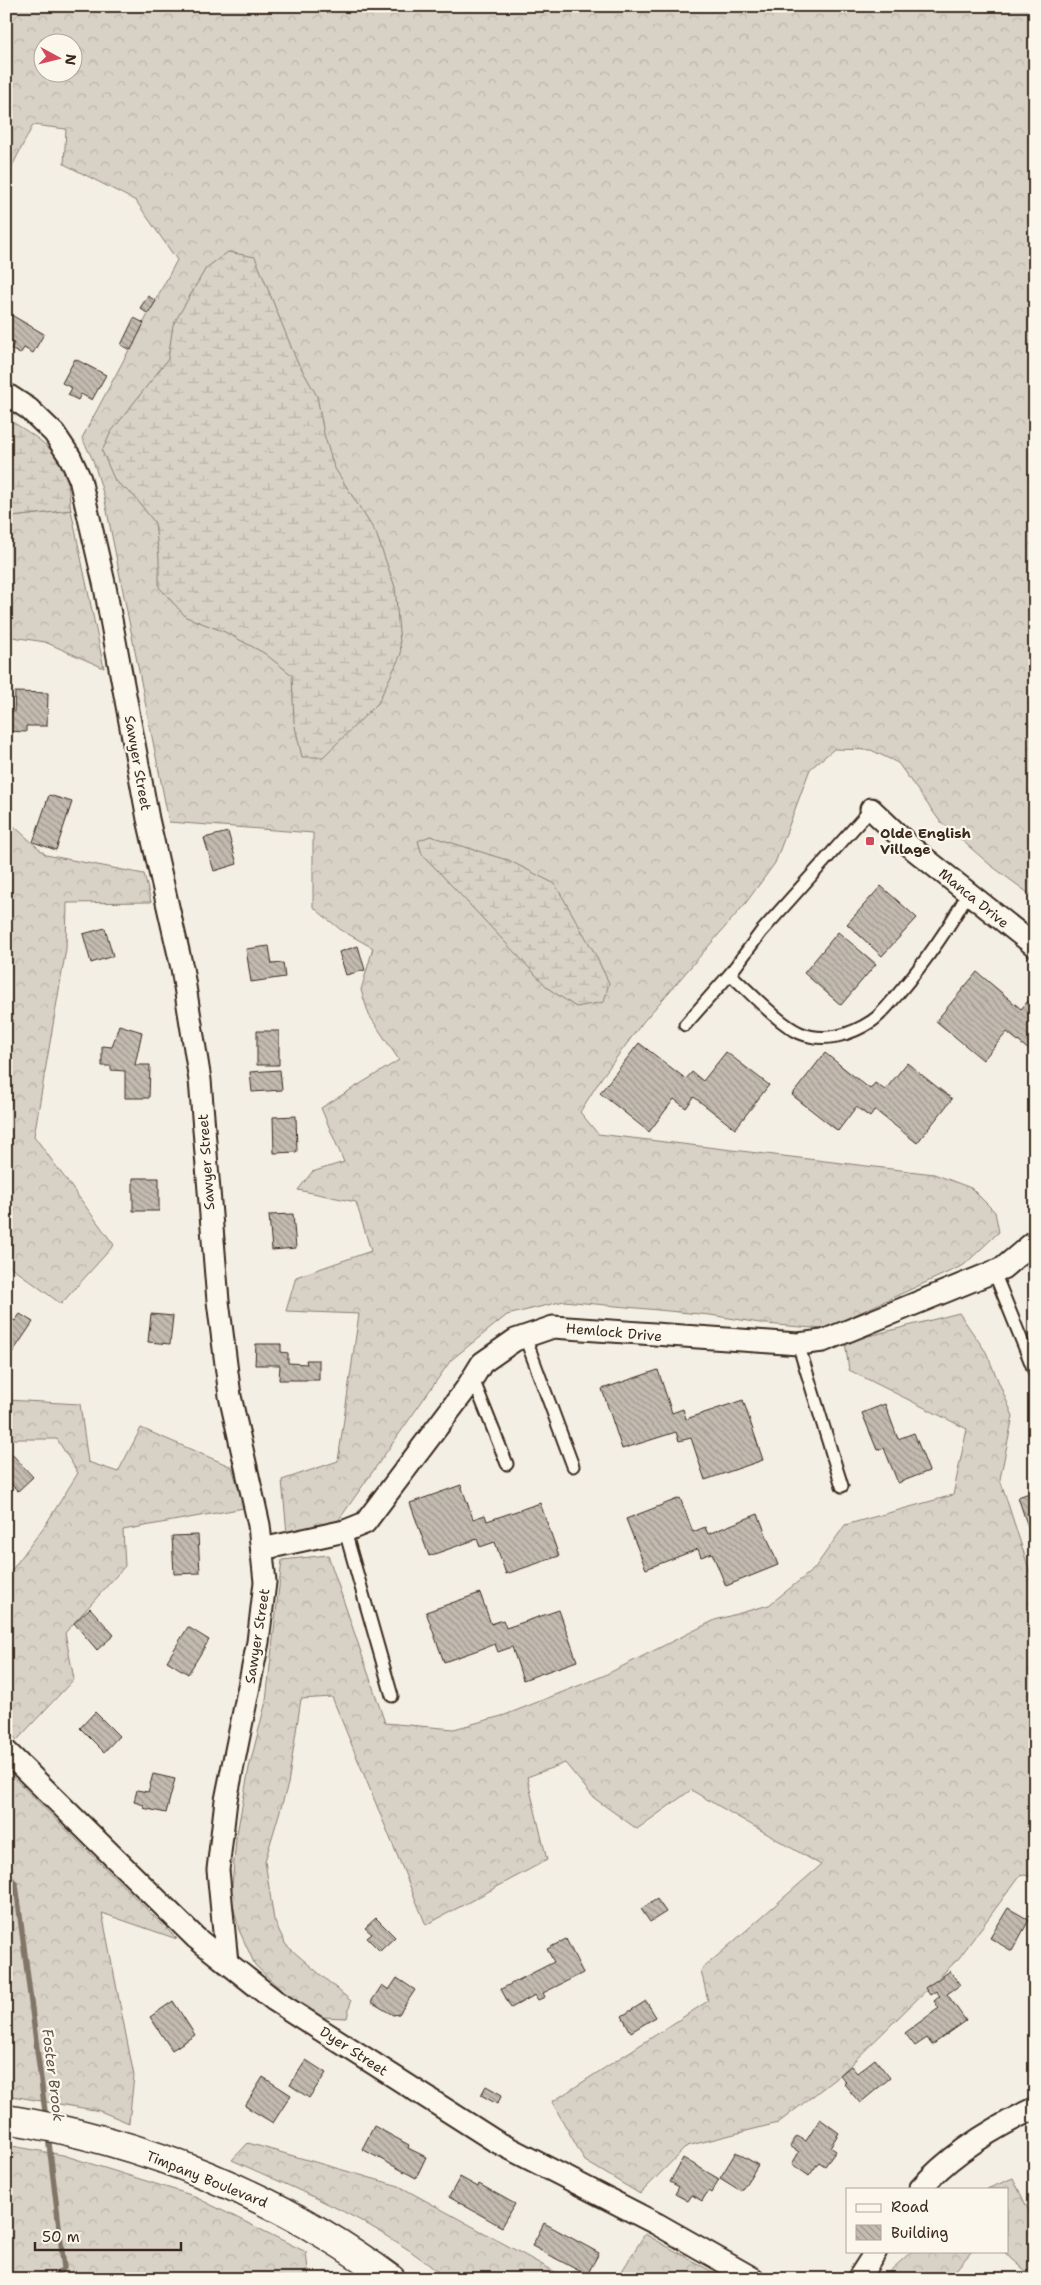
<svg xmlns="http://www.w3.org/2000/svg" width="1041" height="2285" font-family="'Shantell Sans',sans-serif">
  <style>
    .forest { fill: url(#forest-crowns); stroke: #8a7e72; fill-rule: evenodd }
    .wetland { fill: url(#wetland-marsh); stroke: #8a7e72 }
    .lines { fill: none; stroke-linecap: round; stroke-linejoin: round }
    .stream { stroke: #817468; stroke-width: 5.5 }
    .building { fill: url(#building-back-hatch); stroke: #3b2a1e }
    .lane-casing { stroke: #3b2a1e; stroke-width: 15 }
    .street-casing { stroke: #3b2a1e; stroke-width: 25 }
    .secondary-casing { stroke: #3b2a1e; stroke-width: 31 }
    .lane { stroke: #fbf7ec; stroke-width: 11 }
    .street { stroke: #fbf7ec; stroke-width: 21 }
    .secondary { stroke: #fbf7ec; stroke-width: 28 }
    .poi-dot { fill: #d1495b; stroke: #fbf7ec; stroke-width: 2 }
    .labels { text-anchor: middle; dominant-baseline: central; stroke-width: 4.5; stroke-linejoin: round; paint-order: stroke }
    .street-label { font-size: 14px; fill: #3b2a1e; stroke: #fbf7ec }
    .poi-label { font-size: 14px; font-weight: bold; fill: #3b2a1e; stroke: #fbf7ec; text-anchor: start }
    .water-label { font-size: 15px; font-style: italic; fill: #645549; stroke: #fbf7ec }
  </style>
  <defs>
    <pattern id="forest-crowns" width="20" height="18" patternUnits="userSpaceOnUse" patternTransform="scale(1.25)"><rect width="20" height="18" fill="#d8d1c6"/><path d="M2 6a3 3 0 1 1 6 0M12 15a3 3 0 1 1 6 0" fill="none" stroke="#bab4aa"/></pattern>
    <pattern id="wetland-marsh" width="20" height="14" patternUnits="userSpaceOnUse" patternTransform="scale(1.25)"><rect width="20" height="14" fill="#d8d1c6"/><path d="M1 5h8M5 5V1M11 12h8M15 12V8" fill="none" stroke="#bab4aa"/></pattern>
    <pattern id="building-back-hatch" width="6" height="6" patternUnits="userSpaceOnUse" patternTransform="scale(1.25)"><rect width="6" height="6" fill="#c3bbb0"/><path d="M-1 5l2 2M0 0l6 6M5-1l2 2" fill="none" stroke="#a0988f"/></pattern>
  </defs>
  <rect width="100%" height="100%" fill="#f3efe4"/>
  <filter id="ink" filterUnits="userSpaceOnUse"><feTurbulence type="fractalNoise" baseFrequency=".02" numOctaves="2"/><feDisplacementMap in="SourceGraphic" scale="10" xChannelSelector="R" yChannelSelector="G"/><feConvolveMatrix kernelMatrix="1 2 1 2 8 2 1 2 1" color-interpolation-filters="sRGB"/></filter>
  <g filter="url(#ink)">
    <path class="forest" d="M6,6h1029v892l-46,-34 -50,-44 -41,-57 -27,-13 -37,-1 -24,20 -35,94 -30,41 -102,118 -41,55 -22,35 18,22 336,40 37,14 24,24 4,20 -35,33 -140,64 -58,-5 -56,-9 -146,-14 -57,14 -56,45 -113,161 -51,12 -5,-53 56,-19 21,-147 -73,-3 10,-34 75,-26 -15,-49 -58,-12 14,-18 32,-10 -23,-54 78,-48 -30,-45 -8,-25 12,-42 -32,-18 -28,-23v-74l-144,-11 -65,-326 -11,-36 -11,-22 95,-178 -41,-59 -72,-37 2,-35 -33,-4 -27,53zM42,42h30v30h-30z
      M71,510l33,158 -59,-26 -39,-6v-121l6,2z
      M6,819l40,36 98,19 7,28 -84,1 -1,46 -32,187 80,109 -53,59 -55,-41z
      M959,1313l27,39 27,64 -13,63 30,93 5,-1v307l-14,-4 -62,84 -119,117 -62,48 -91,23 -47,48 -55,-33 -33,-59 156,-101 -7,-31 120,-105 -130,-75 -54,39 -43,-31 -29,-35 -38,14 20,83 -121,65 -94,-228 -31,2 -13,85 -23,77 9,59 12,25 65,56 -4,17 -27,-1 -37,-25 -28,-27 -16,-35 -8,-33 5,-58 13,-71 17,-67 16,-141 46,-5 57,168 69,6 51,-14 98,-39 112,-56 54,-15 45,-36 31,-44 108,-30 14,-66 -118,-59 -4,-28z
      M6,1400l74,4 8,58 30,10 23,-44 91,39 12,41 -121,22 2,36 -60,67 9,46 -57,61 -11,-11v-151l40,-54 32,-51 -21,-34h-51z
      M6,1770l171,169 -75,-26 32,163 -5,47 -29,-12 -94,-16z
      M248,2143l151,43 169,93h-122c-62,-55 -140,-85 -214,-119z
      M6,2145l57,10 128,40 115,57 3,27h-303z
      M1013,2178l22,46v55l-32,-28h4v-62h-20z
      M645,2234l80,45h-108z
      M912,2251h60l-24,28h-62l4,-8z"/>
    <path class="wetland" d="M228,252l27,5 41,102 21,37 7,38 10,33 42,66 19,54 6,67 -23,49 -55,54h-21l-8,-35 -2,-47 -28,-22 -39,-21 -39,-15 -27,-30v-29l-4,-35 -21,-27 -19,-15 -13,-30 9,-19 57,-73 5,-34 33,-57z
      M6,418c22,14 51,29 60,56 3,11 3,24 5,36l-59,7 -6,-2z
      M430,836l80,25 45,23 39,68 15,31 -5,19 -28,5 -27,-18 -127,-135 -4,-13z"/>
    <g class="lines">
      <path class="stream" d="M6,1871l10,14 30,234
        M48,2135l16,133 -13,11"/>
    </g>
    <path class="building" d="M148,296l8,5 -8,13 -8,-6z
      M8,313l36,21 -11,19 -9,-5 -4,6 -9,-5 3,-6 -8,-5v-21z
      M134,318l10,5 -13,27 -10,-5z
      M75,359l31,16 -14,25 -11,-6 -3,6 -10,-5 4,-7 -10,-5z
      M15,692l33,1 -1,33h-21v6l-19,-1v-20l7,1z
      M49,795l23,7 -16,48 -23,-8z
      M228,832l9,32 -23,7 -10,-33z
      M881,886l36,32 -35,38 -35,-32z
      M105,928l8,28 -22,7 -8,-29z
      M838,932l38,32 -35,41 -37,-32z
      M269,946l3,18 11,-1 2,14 -34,5 -5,-33z
      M358,946l7,24 -19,5 -7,-23z
      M977,972l44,37 7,-8 7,5v49l-28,-23 -24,28 -47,-39z
      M119,1025l23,7 -7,33h15l-1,33h-24v-27l-14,-1v-4h-9v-20l10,1z
      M257,1031h22v34h-22z
      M639,1043l47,36 6,-7 11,9 23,-29 43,33 -34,44 -41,-32 -8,11 -12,-9 -25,33 -49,-39z
      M825,1053l45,36 5,-6 10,7 22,-27 45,36 -35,44 -42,-33 -5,7 -14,-10 -18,24 -46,-36z
      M280,1070l2,20 -30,2 -2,-20z
      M296,1116l1,36 -23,1 -1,-36z
      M133,1178h26v33h-26z
      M293,1214l3,34 -24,2 -3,-35z
      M20,1314l13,8 -27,40v-47l9,6z
      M151,1314l22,2 -3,28 -22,-2z
      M256,1344h25v8l7,1v10l19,1 -1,-4h13v20h-40l1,-15h-25z
      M658,1370l14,43 11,-4 3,10 57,-19 20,60 -58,20 -14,-42 -12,3 -3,-9 -54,17 -20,-60z
      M885,1404l13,35 16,-6 15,38 -31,12 -14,-35 -7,2 -15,-37z
      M9,1451l24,26 -15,14 -12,-12v-26z
      M461,1485l12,34 12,-4 2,6 53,-18 19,53 -53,18 -11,-32 -15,5 -3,-8 -48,17 -19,-53z
      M1035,1491v57l-17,-51z
      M680,1498l13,34 12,-5 3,7 50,-20 20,51 -52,21 -14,-33 -11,4 -3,-8 -52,20 -20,-50z
      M198,1535l2,38 -26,1 -2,-38z
      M480,1593l11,31 12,-4 3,8 53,-18 18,51 -54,19 -11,-33 -14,5 -3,-8 -51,18 -18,-50z
      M90,1608l24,27 -17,15 -23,-27z
      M188,1627l21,13 -21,34 -21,-13z
      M95,1712l24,24 -15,16 -24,-24z
      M153,1774l22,5 -9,34 -23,-5 1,-3 -10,-3 3,-12 11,2z
      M657,1899l9,13 -16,10 -9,-13z
      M1008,1908l21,12 -17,31 -22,-13z
      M376,1918l19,19 -15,14 -13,-13 5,-4 -7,-6z
      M566,1939l17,34 -40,20 2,4 -7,3 -3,-5 -24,13 -10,-19 53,-27 -7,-13z
      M950,1971l10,14 -13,9 19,27 -34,24 -5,-7 -12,8 -10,-13 34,-25 -5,-7 6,-5 -4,-5 -6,4 -5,-7z
      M397,1978l18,12 -16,24 -6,1 -22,-13 11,-17 7,5z
      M173,2001l22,34 -23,15 -22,-33z
      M646,2001l10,16 -25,15 -9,-16z
      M875,2059l15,19 -30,25 -16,-19 2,-2 -6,-7 11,-9 6,7z
      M306,2060l20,13 -17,25 -19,-13z
      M263,2077l28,18 -18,28 -28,-17z
      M486,2086l16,9 -5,9 -16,-9z
      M820,2119l19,14 -9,14 6,4 -11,15 -6,-4 -10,14 -17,-12 7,-12 -9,-6 7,-10 9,5z
      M374,2126l35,19 -1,3 18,9 -10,21 -54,-29z
      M736,2152l22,13 -17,26 -21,-13z
      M683,2158l36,21 -8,14 -3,-2 -6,10 -10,-6 -4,6 -13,-7 4,-7 -9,-5z
      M460,2177l18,10 1,-3 36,20 -13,23 -53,-30z
      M544,2223l55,30 -12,22 -55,-29z"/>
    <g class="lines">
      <g class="lane-casing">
        <path id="lane" d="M871,809l-110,123 -31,42c18,16 49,50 70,59 24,10 51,2 72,-12 10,-7 18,-18 26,-27 27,-32 50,-64 70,-101
          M685,1025l45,-51
          M994,1272l41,101
          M525,1337l48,129
          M798,1344l44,142
          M473,1379l34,85
          M345,1531l47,165"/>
      </g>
      <g class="street-casing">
        <path id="street" d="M6,394l23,15 25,24 16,24 10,22 25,108 43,232 34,149 18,112 18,221 12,95 29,129 6,57 -7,60 -32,158 -8,70 9,93
          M871,809l41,39 123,98
          M262,1549l83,-18 20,-8 101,-134 16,-26 33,-23 38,-13 245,17 25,-3 180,-73 32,-27
          M6,1751l190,187 78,62 221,141 162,83 97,55
          M920,2189c31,-36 73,-61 115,-81
          M858,2279l18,-28"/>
      </g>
      <g class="secondary-casing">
        <path id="secondary" d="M6,2119c138,22 273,77 385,160"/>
      </g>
      <use href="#lane" class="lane"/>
      <use href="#street" class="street"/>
      <use href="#secondary" class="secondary"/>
    </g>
  </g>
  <rect class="poi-dot" x="865" y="836" width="10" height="10" rx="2.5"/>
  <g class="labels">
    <g class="street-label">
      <text transform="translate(138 763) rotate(80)">Sawyer Street</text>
      <text transform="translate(974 898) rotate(39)">Manca Drive</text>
      <text transform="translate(206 1162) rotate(-94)">Sawyer Street</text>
      <text transform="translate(614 1332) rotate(5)">Hemlock Drive</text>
      <text transform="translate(257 1636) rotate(-81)">Sawyer Street</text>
      <text transform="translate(354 2051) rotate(33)">Dyer Street</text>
      <text transform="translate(207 2179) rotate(22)">Timpany Boulevard</text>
    </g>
    <g class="poi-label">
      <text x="880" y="833">Olde English<tspan x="880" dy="16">Village</tspan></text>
    </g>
    <g class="water-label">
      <text transform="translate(53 2075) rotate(83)">Foster Brook</text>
    </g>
  </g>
  <rect width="1041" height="2285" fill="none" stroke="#fbf7ec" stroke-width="25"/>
  <rect x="12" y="12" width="1016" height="2260" fill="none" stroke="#3b2a1e" stroke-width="2" filter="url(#ink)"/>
  <rect x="846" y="2188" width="162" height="65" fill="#fbf7ec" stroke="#aea59a"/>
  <rect x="856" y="2204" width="25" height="8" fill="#fbf7ec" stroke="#aea59a"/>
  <text x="891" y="2212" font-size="15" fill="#3b2a1e">Road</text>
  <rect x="856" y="2225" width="25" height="15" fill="url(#building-back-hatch)" stroke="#aea59a"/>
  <text x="891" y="2238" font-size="15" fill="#3b2a1e">Building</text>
  <g transform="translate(58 58) rotate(97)"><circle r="24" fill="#fbf7ec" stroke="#aea59a"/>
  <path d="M0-4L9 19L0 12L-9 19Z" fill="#d1495b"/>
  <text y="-8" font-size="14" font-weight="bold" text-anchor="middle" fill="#3b2a1e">N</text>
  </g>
  <path d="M35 2242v8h146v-8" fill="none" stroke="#3b2a1e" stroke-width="2.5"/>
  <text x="42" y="2242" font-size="15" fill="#3b2a1e" stroke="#fbf7ec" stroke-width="4" paint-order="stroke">50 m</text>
</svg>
